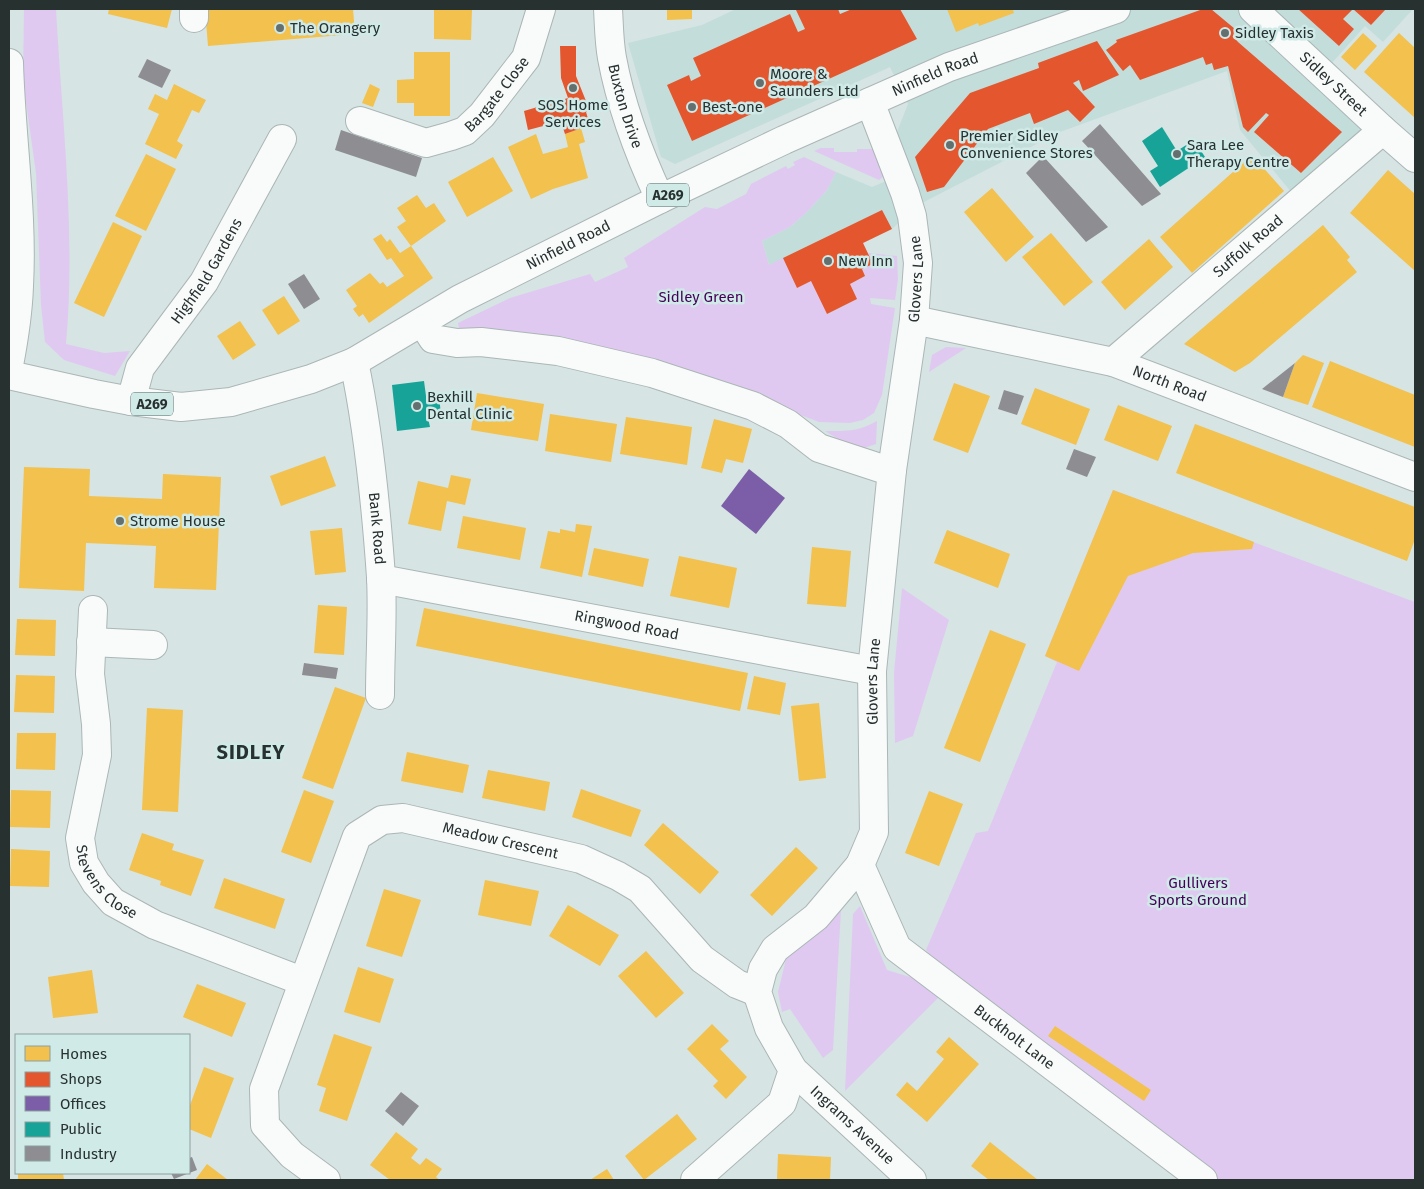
<svg xmlns="http://www.w3.org/2000/svg" width="1424" height="1189" font-family="'Fira Sans',sans-serif">
  <style>
    .built { fill: #c3dddb }
    .green { fill: #e0c9f1 }
    .homes { fill: #f2c14e }
    .shops { fill: #e4572e }
    .offices { fill: #7b5ea7 }
    .public { fill: #17a398 }
    .industry { fill: #8d8d92 }
    .lines { fill: none; stroke-linecap: round; stroke-linejoin: round }
    .minor-casing { stroke: #abb6b5; stroke-width: 30 }
    .major-casing { stroke: #abb6b5; stroke-width: 30 }
    .minor { stroke: #f9fbfb; stroke-width: 28 }
    .major { stroke: #f9fbfb; stroke-width: 28 }
    .poi-dot { fill: #64706f; stroke: #d0eae8; stroke-width: 2 }
    .labels { text-anchor: middle; dominant-baseline: central; stroke-width: 5; stroke-linejoin: round; paint-order: stroke }
    .shield { fill: #d0eae8; stroke: #5a6867; stroke-width: 1 }
    .shield-label { font-size: 14px; font-weight: bold; fill: #273130 }
    .poi-label { font-size: 15px; fill: #273130; stroke: #d0eae8; text-anchor: start }
    .street-label { font-size: 15px; fill: #273130; stroke: #d0eae8 }
    .park-label { font-size: 15px; fill: #46005a; stroke: #d0eae8 }
    .district-label { font-size: 20px; font-weight: bold; letter-spacing: 1px; fill: #273130; stroke: #d0eae8 }
  </style>
  <rect width="100%" height="100%" fill="#d6e4e3"/>
  <path class="built" d="M736,9h679v2l-2,-2 -30,33 -18,-16 -52,58 52,48 -73,61 -52,-63 -13,-59 -167,61 -142,73 -26,24 -29,14 10,21 -8,12 5,109 -101,-120 -7,-24 28,-14 17,-15 20,-22 9,-18 36,15 36,-15 -11,-40 11,-28 -18,-37 -215,97 -14,-7 -33,-114 74,-18z"/>
  <path class="green" d="M24,9h32c6,111 20,224 10,335l38,9 26,-2 -15,25 -51,-16 -19,-18 -4,-37 -5,-132 -13,-92z
    M821,148h13v4h23v-3h17l10,27 -5,4 -65,-29z
    M804,157l32,15 -9,18 -20,22 -17,15 -28,14 7,24 14,-7 14,29 14,-6 17,33 29,-15 -7,-15 15,-8 -3,-7 11,-5 -5,-11 29,3 1,23 -3,21 -25,-2 1,6 24,4 -13,87 -8,18 -11,7 -13,3 -31,-1 -34,-13 -325,-75 -2,-11 52,-25 80,-24 5,8 33,-15 -4,-9 81,-51 12,2 29,-15 5,-10 35,-18 2,3 7,-4 -2,-3z
    M946,347l20,1 -37,24 3,-17z
    M877,421l-1,23 -15,5 -23,-10 -13,-8c21,0 33,1 52,-10z
    M1113,490l302,112v578h-196l-274,-207 -19,-23 50,-117 12,-2 69,-169 -12,-6z
    M902,588l47,32 -36,116 -18,7 -1,-70z
    M860,906l27,64 36,11 19,13 -97,97 8,-177z
    M841,910l-8,140 -10,8 -33,-49 -8,3 -4,-20 8,-33z"/>
  <path class="homes" d="M109,9h63l-5,19 -59,-14z
    M205,9h148l2,25 -147,12z
    M434,9h38l-1,31 -37,-1z
    M667,9h25v10l-25,1z
    M947,9h70l-4,1 1,3 -35,13 -1,-3 -22,9z
    M1363,33l14,13 -22,24 -14,-13z
    M1399,33l16,15v70l-51,-46z
    M414,52h36v64h-36v-13h-17v-23l17,-1z
    M174,84l32,16 -7,13 -7,-3 -8,17 -7,14 6,4 -7,14 -31,-15 14,-30 -11,-5 7,-15 12,6z
    M370,84l10,5 -7,18 -11,-4z
    M581,128l4,14 -6,2 9,34 -35,11 -22,10 -23,-52 28,-13 7,20 25,-7 -3,-13z
    M146,154l30,15 -30,62 -31,-15z
    M1252,155l32,36 -92,82 -32,-36z
    M493,157l20,34 -46,26 -19,-35z
    M1388,170l27,24v77l-65,-58z
    M992,188l42,49 -28,25 -42,-50z
    M417,195l9,13 8,-5 12,18 -35,25 22,32 -64,45 -6,-9 -4,3 -6,-8 4,-3 -11,-16 24,-17 10,11 3,-2 4,5 17,-11 -13,-18 -4,2 -14,-21 8,-5 6,8 3,-3 10,14 11,-7 -14,-19 9,-6 -9,-13z
    M113,222l29,14 -38,81 -30,-14z
    M1323,225l27,32 -3,3 10,12 -107,91 -15,9 -51,-28z
    M1051,233l42,49 -29,24 -42,-49z
    M1149,239l24,28 -48,43 -24,-28z
    M284,296l16,25 -22,14 -16,-25z
    M240,321l16,24 -23,15 -16,-24z
    M1303,355l21,8 -16,42 -25,-8 12,-34z
    M1330,361l85,34v52l-103,-40z
    M954,383l36,13 -22,57 -35,-13z
    M1035,388l55,21 -14,36 -55,-21z
    M477,393l67,11 -6,37 -67,-11z
    M1118,405l54,21 -14,35 -54,-21z
    M550,414l67,10 -6,38 -66,-11z
    M626,417l66,10 -5,38 -67,-11z
    M714,419l38,10 -9,34 -17,-4 -4,14 -21,-5z
    M1195,424l220,83v32l-8,22 -231,-88z
    M325,456l11,30 -55,20 -11,-30z
    M24,467l66,2 -1,27 73,3 1,-25 58,3 -5,113 -62,-2 2,-42 -70,-3 -2,48 -65,-3z
    M451,475l20,4 -6,26 -18,-4 -6,30 -33,-7 10,-43 30,7z
    M1113,490l141,52 -2,7 -59,4 -65,23 -49,95 -34,-15z
    M463,516l63,12 -6,32 -63,-12z
    M576,524l16,2 -10,51 -42,-9 8,-37 12,2v-4l15,3z
    M342,528l4,44 -31,3 -5,-44z
    M947,530l63,24 -12,34 -64,-25z
    M812,547l39,4 -5,56 -39,-3z
    M594,548l55,11 -6,28 -55,-12z
    M679,556l58,12 -8,40 -59,-12z
    M318,605l29,2 -3,48 -30,-2z
    M424,608l324,65 -8,38 -324,-65z
    M17,619l39,1 -1,36 -40,-1z
    M990,630l36,14 -46,118 -36,-14z
    M16,675l39,1 -1,37 -40,-1z
    M754,676l32,7 -6,32 -33,-6z
    M335,687l31,11 -33,91 -31,-11z
    M819,703l7,75 -27,3 -8,-75z
    M147,708l36,2 -5,102 -36,-2z
    M17,733h39l-1,37 -39,-1z
    M407,752l62,13 -6,28 -62,-12z
    M488,770l62,12 -5,29 -63,-13z
    M581,789l60,21 -10,27 -59,-20z
    M11,790l40,1 -1,37 -40,-1z
    M304,790l30,11 -23,62 -30,-11z
    M929,791l34,13 -24,62 -34,-13z
    M663,823l56,49 -19,22 -56,-49z
    M142,833l32,11 -2,6 32,10 -13,36 -31,-11 1,-4 -32,-11z
    M796,847l22,21 -46,48 -22,-21z
    M11,849l39,2 -1,36 -39,-1z
    M224,878l61,21 -10,30 -61,-21z
    M485,880l54,11 -8,35 -53,-11z
    M384,889l37,11 -19,57 -36,-11z
    M568,905l51,30 -19,31 -51,-30z
    M646,951l38,42 -28,25 -38,-42z
    M358,967l36,12 -14,44 -36,-11z
    M92,970l6,43 -45,5 -5,-41z
    M197,984l49,19 -14,34 -49,-20z
    M712,1024l17,17 -9,8 27,28 -21,22 -13,-13 5,-5 -31,-32z
    M1055,1026l96,64 -7,11 -96,-65z
    M334,1034l38,13 -25,74 -28,-10 7,-23 -9,-3z
    M949,1037l30,27 -52,58 -31,-27 11,-13 10,9 27,-32 -8,-7z
    M204,1067l30,11 -23,60 -22,-9v-21z
    M677,1114l20,25 -53,41 -19,-24z
    M396,1132l22,17 -7,9 9,7 6,-7 16,11 -6,8 4,3h-50l-20,-15z
    M990,1142l25,20 23,18h-49l-18,-14z
    M778,1154l53,3 -1,23h-53z
    M207,1164l21,16h-33z
    M607,1169l7,11h-24z
    M18,1173h45l1,7h-46z"/>
  <path class="shops" d="M800,9h38l2,5 12,-5h48l17,30 -225,102 -25,-56 22,-10 2,6 10,-5 -8,-18 97,-44 8,18 7,-3 -9,-19z
    M1203,9h8l24,20 -2,7 5,6 104,90 -41,41 -47,-41 15,-17 -3,-2 -18,19 -5,-5 -15,-61 -14,4 -2,-7 -6,2 -3,-8 -63,23 -10,-15 -7,6 -17,-21 11,-8 -1,-2z
    M1298,9h55l-10,10 11,10 -15,17z
    M1353,9h33l-15,16z
    M1097,41l22,34 -36,16 -4,-11 -6,3 22,24 -15,15 -12,-12 -34,14 -4,-11 -42,16 -44,58 -17,5 -12,-35 55,-64 69,-25 -1,-5z
    M560,46h16v30l14,35 -4,1 4,13 -25,9 -3,-9 -10,3 -1,-4 -23,6 -4,-19 44,-13 -7,-20z
    M882,210l10,19 -29,14 10,21 -11,5 3,7 -15,8 7,15 -30,15 -16,-33 -14,7 -14,-30z"/>
  <path class="offices" d="M749,469l36,29 -29,36 -35,-28z"/>
  <path class="public" d="M1162,127l15,24 17,-11 11,17 -45,30 -10,-16 8,-5 -16,-25z
    M424,381l2,15 13,-2 2,22 -13,2 2,9 -33,4 -5,-46z"/>
  <path class="industry" d="M147,59l24,11 -9,18 -24,-11z
    M1100,124l61,70 -19,12 -60,-65z
    M341,130l81,28 -6,19 -81,-27z
    M1043,156l65,71 -22,15 -60,-69z
    M304,274l16,25 -16,10 -16,-25z
    M1295,363l-12,34 -21,-8z
    M1004,390l20,6 -7,19 -19,-6z
    M1074,449l22,8 -9,20 -21,-8z
    M304,663l34,5 -2,11 -34,-4z
    M401,1092l18,14 -16,20 -18,-15z
    M192,1157l5,13 -23,9 -3,-6h18v-15z"/>
  <g class="lines">
    <g class="minor-casing">
      <g id="minor">
        <path d="M194,9v9"/>
        <path id="s1" d="M608,9c1,16 1,33 4,49 9,49 27,96 48,141"/>
        <path id="s2" d="M1253,9l130,121 32,28"/>
        <path d="M9,63c2,74 14,150 10,223 -1,27 -5,53 -10,79"/>
        <path id="s3" d="M360,121l66,22 25,-7 14,-5 17,-16 44,-57 15,-49"/>
        <path id="s4" d="M914,320l199,42 302,115"/>
        <path d="M422,322l11,17 24,4 24,-1 77,9 94,22 101,33 35,18 31,24 61,20 12,2"/>
        <path id="s5" d="M354,362c15,70 22,144 27,215 2,39 -1,79 -1,118"/>
        <path id="s6" d="M1113,362l270,-232"/>
        <path id="s7" d="M131,401l9,-33 64,-86 78,-143"/>
        <path id="s8" d="M381,579l491,92"/>
        <path id="s9" d="M93,610l-3,64 6,50 1,31 -17,83 4,25 12,20 17,19 42,23 147,56"/>
        <path d="M91,642l62,3"/>
        <path id="s10" d="M860,865l37,83 306,232"/>
        <path id="s11" d="M793,1070l119,110"/>
        <path id="s12" d="M326,1180l-34,-25 -27,-30 -1,-36 93,-253 25,-16 21,-2 178,41 37,17 22,13 62,70 35,25 20,8"/>
        <path id="s13" d="M695,1180l87,-77 11,-33 -24,-42 -12,-36 6,-23 12,-20 41,-32 44,-52 14,-33 -2,-161 20,-201 22,-150 4,-57 -6,-47 -7,-23 -35,-91"/>
      </g>
    </g>
    <g class="major-casing">
      <g id="major">
        <path id="s14" d="M9,375l85,19 37,7 50,6 50,-5 80,-23 43,-17 106,-63 200,-100 124,-59 165,-73 167,-58"/>
      </g>
    </g>
    <use href="#minor" class="minor"/>
    <use href="#major" class="major"/>
  </g>
  <g class="poi-dot">
    <circle cx="280" cy="28" r="5"/>
    <circle cx="1225" cy="33" r="5"/>
    <circle cx="760" cy="83" r="5"/>
    <circle cx="573" cy="88" r="5"/>
    <circle cx="692" cy="107" r="5"/>
    <circle cx="950" cy="145" r="5"/>
    <circle cx="1177" cy="154" r="5"/>
    <circle cx="828" cy="261" r="5"/>
    <circle cx="417" cy="406" r="5"/>
    <circle cx="120" cy="521" r="5"/>
  </g>
  <g class="labels">
    <g class="shield">
      <rect x="647" y="183.5" width="42" height="23" rx="4"/>
      <rect x="131" y="392.5" width="42" height="23" rx="4"/>
    </g>
    <g class="shield-label">
      <text x="668" y="195">A269</text>
      <text x="152" y="404">A269</text>
    </g>
    <g class="poi-label">
      <text x="290" y="28">The Orangery</text>
      <text x="1235" y="33">Sidley Taxis</text>
      <text x="770" y="74">Moore &amp;<tspan x="770" dy="17">Saunders Ltd</tspan></text>
      <text x="573" y="105" text-anchor="middle">SOS Home<tspan x="573" dy="17">Services</tspan></text>
      <text x="702" y="107">Best-one</text>
      <text x="960" y="136">Premier Sidley<tspan x="960" dy="17">Convenience Stores</tspan></text>
      <text x="1187" y="145">Sara Lee<tspan x="1187" dy="17">Therapy Centre</tspan></text>
      <text x="838" y="261">New Inn</text>
      <text x="427" y="397">Bexhill<tspan x="427" dy="17">Dental Clinic</tspan></text>
      <text x="130" y="521">Strome House</text>
    </g>
    <g class="street-label">
      <text stroke="none"><textPath href="#s14" startOffset="1004">Ninfield Road</textPath></text>
      <text stroke="none"><textPath href="#s2" startOffset="110">Sidley Street</textPath></text>
      <text stroke="none"><textPath href="#s3" startOffset="159">Bargate Close</textPath></text>
      <text stroke="none"><textPath href="#s1" startOffset="99">Buxton Drive</textPath></text>
      <text stroke="none"><textPath href="#s14" startOffset="599">Ninfield Road</textPath></text>
      <text stroke="none"><textPath href="#s6" startOffset="178">Suffolk Road</textPath></text>
      <text stroke="none"><textPath href="#s7" startOffset="152">Highfield Gardens</textPath></text>
      <text stroke="none"><textPath href="#s13" startOffset="996">Glovers Lane</textPath></text>
      <text stroke="none"><textPath href="#s4" startOffset="264">North Road</textPath></text>
      <text stroke="none"><textPath href="#s5" startOffset="168">Bank Road</textPath></text>
      <text stroke="none"><textPath href="#s8" startOffset="250">Ringwood Road</textPath></text>
      <text stroke="none"><textPath href="#s13" startOffset="591">Glovers Lane</textPath></text>
      <text stroke="none"><textPath href="#s12" startOffset="539">Meadow Crescent</textPath></text>
      <text stroke="none"><textPath href="#s9" startOffset="284">Stevens Close</textPath></text>
      <text stroke="none"><textPath href="#s10" startOffset="238">Buckholt Lane</textPath></text>
      <text stroke="none"><textPath href="#s11" startOffset="81">Ingrams Avenue</textPath></text>
    </g>
    <g class="park-label">
      <text x="701" y="297">Sidley Green</text>
      <text x="1198" y="883">Gullivers<tspan x="1198" dy="17">Sports Ground</tspan></text>
    </g>
    <g class="district-label">
      <text x="251" y="752">SIDLEY</text>
    </g>
  </g>
  <rect width="1424" height="1189" fill="none" stroke="#273130" stroke-width="20"/>
  <rect x="15" y="1034" width="175" height="140" fill="#d0eae8" stroke="#8ca09e"/>
  <rect x="25" y="1046" width="25" height="15" fill="#f2c14e" stroke="#8ca09e"/>
  <text x="60" y="1059" font-size="15" fill="#273130">Homes</text>
  <rect x="25" y="1072" width="25" height="15" fill="#e4572e" stroke="#8ca09e"/>
  <text x="60" y="1084" font-size="15" fill="#273130">Shops</text>
  <rect x="25" y="1096" width="25" height="15" fill="#7b5ea7" stroke="#8ca09e"/>
  <text x="60" y="1109" font-size="15" fill="#273130">Offices</text>
  <rect x="25" y="1122" width="25" height="15" fill="#17a398" stroke="#8ca09e"/>
  <text x="60" y="1134" font-size="15" fill="#273130">Public</text>
  <rect x="25" y="1146" width="25" height="15" fill="#8d8d92" stroke="#8ca09e"/>
  <text x="60" y="1159" font-size="15" fill="#273130">Industry</text>
</svg>
